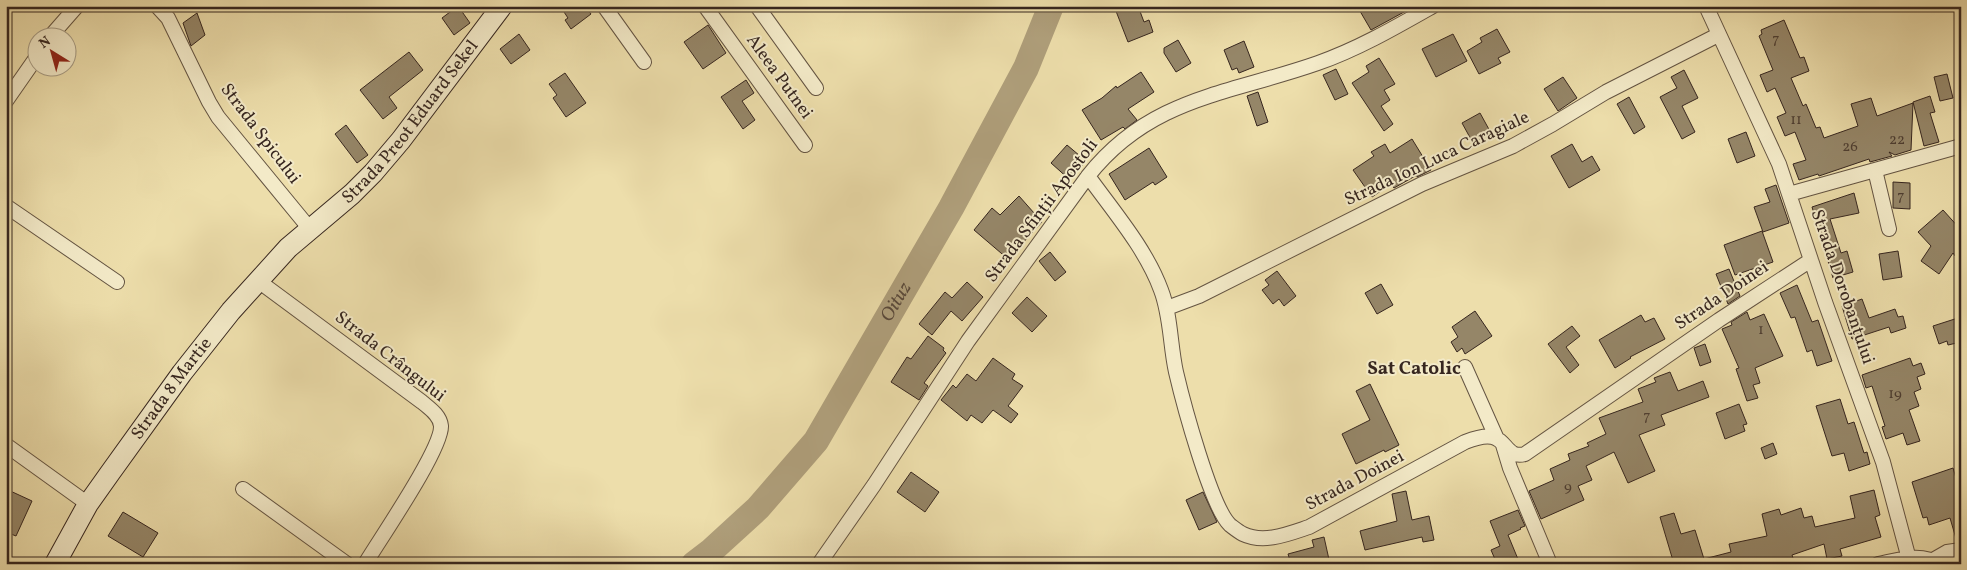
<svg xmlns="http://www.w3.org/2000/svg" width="1967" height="570" font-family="Vollkorn,serif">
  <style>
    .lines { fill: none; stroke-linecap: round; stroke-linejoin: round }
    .river { stroke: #af9f7b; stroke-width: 26 }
    .building { fill: #958668; stroke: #36261f }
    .street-casing { stroke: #645442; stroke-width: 16 }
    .secondary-casing { stroke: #36261f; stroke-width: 22 }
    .street { stroke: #f3eac8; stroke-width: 14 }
    .secondary { stroke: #f3eac8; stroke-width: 20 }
    .labels { text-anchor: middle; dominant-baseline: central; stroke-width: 4; stroke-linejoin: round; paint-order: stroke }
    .number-label { font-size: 15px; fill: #4e3e31 }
    .street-label { font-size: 18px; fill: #36261f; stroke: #f3eac8 }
    .water-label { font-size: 19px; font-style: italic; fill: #5a4a3b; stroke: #f3eac8 }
    .neighbourhood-label { font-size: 19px; font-weight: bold; fill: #36261f; stroke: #f3eac8 }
  </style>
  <rect width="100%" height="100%" fill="#eddeab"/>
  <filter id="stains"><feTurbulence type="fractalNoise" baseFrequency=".004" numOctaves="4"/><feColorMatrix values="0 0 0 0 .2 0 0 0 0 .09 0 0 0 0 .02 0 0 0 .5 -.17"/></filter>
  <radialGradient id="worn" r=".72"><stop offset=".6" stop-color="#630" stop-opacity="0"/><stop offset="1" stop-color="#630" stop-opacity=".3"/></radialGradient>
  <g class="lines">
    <path class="river" id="s1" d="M694,564l17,-13 47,-43 58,-67 135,-233 75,-140 25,-62"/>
  </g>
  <path class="building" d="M458,6l12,17 -16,12 -12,-17z
    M560,6h25l6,8 -20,15 -6,-9 3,-2z
    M1114,6h24l6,16 5,-2 4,12 -25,10z
    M1357,6h58l-44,24z
    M197,13l8,22 -14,11 -8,-23z
    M1784,20l16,38 4,-1 5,14 -18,7 12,28 3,-2 10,24 4,-1 4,11 34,-12 -7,-22 20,-6 6,18 36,-13 -2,47 -16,5 -6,-3 3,4 -22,6 -1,-3 -50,17 -1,-2 -19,6 -6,-16 13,-4 -11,-28 -10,4 -8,-19 9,-4 -11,-25 -8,4 -7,-17 13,-5 -14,-34 3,-2 -1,-4z
    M708,25l18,28 -23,16 -19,-27z
    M1497,29l13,23 -12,6 3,5 -22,11 -12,-23 15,-9 -2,-4z
    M519,34l11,16 -19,14 -11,-15z
    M1453,34l14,27 -31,16 -14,-28z
    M1178,40l13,23 -15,9 -12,-19v-5z
    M1244,41l10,26 -15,6 -2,-5 -5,2 -8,-20z
    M409,52l14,18 -34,27 8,11 -14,11 -23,-29z
    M1379,58l16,26 -11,6 6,10 -9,6 12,18 -9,7 -32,-48 17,-11 -3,-6z
    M1336,69l12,25 -13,6 -12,-25z
    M1684,70l14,28 -16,8 13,26 -13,7 -22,-42 17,-9 -6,-11z
    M1141,72l13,20 -26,17 9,11 -12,9 -2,-2 -22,13 -19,-30 20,-12 14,-12 1,2z
    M565,73l21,30 -20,14 -13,-19 4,-3 -8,-11z
    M1947,74l6,24 -13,3 -6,-24z
    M1563,77l14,21 -19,13 -14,-22z
    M746,80l8,13 -12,8 13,19 -12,9 -22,-32z
    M1258,92l10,30 -11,4 -10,-30z
    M1930,96l5,16 -5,1 9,29 -15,4 -11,-44z
    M1629,97l16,30 -11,7 -17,-30z
    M1480,113l11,20 -18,10 -11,-20z
    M346,125l22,30 -11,8 -22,-29z
    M1746,132l9,24 -18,7 -9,-24z
    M1412,139l19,31 -14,7v-2l-23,13 -3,-4 -19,13 -19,-27 21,-14 -3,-4 14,-8 5,9z
    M1572,144l10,18 10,-6 8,14 -31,18 -18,-32z
    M1067,145l19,16 -16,19 -19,-17z
    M1149,148l18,29 -12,8 -2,-3 -28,18 -16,-26z
    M1893,182l17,1v26l-17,-1z
    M1776,185l13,38 -26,9 -9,-25 16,-5 -5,-13z
    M1854,193l5,20 -29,6 11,34 6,-2 6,21 -20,6 -21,-71z
    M1019,196l23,26 -34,37 -34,-29 18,-22 8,7z
    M1943,210l18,20v34l-8,-11 -14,21 -18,-13 10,-15 -13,-14z
    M1762,231l11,31 -38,13 -11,-30z
    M1898,251l4,26 -19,3 -4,-26z
    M1050,252l16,20 -11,9 -16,-20z
    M1729,269l11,27 -12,8 -12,-30z
    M1277,271l19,25 -12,10 -5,-7 -6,5 -11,-14 7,-5 -4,-5z
    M967,282l16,15 -21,24 -11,-10 -19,24 -13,-11 26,-32 7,6z
    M1381,284l12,21 -16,9 -12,-21z
    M1797,285l15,37 6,-2 14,41 -15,5 -5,-16 -5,2 -12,-35 -4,1 -11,-25z
    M1027,297l20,19 -15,16 -20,-19z
    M1862,299l7,19 26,-9 3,8 5,-1 3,12 -15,5 -2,-6 -37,12 -10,-33z
    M1475,311l17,25 -27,18 -3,-6 -5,4 -6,-10 7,-5 -6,-10z
    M1747,312l3,8 14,-6 19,42 -28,12 5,15 -7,2 5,13 -11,3 -11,-32 3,-1 -17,-39 10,-4 -1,-3z
    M1641,315l4,7 9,-4 11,21 -35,18 1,1 -16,10 -16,-28z
    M1961,317v25l-13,3 -1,-4 -8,3 -6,-18z
    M1572,326l8,10 -14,11 13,18 -9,8 -22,-29z
    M928,336l16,12 -1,2 3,3 -22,30 4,3 -9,14 -28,-18 16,-25 4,2z
    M1705,344l6,18 -11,4 -6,-18z
    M993,358l22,16 -3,5 11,7 -15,20 10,8 -7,9 -18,-13 -11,13 -11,-8 -4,6 -26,-21 12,-15 3,3 11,-14 9,7z
    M1910,358l3,8 8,-3 4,11 -8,3 4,12 -7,3 5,14 -10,4 11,31 -13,4 -4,-12 -17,6 -4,-12 3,-1 -13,-40 -6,2 -4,-13z
    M1670,372l8,19 25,-10 6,16 -48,18 4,10 -26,10 16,36 -27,12 -14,-31 -28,14 6,14 -14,6 6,14 -43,19 -12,-28 25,-11 -4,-11 20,-9 -2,-6 21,-8 -2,-3 19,-9 -7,-16 44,-16 -5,-13 18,-7 -2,-4z
    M1370,384l29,61 -14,7 -1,-2 -28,14 -14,-30 28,-14 -14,-29z
    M1840,399l8,25 6,-2 10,31 3,-1 3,12 -21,7 -5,-18 -12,3 -16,-50z
    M1739,404l8,20 -4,1 2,6 -20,8 -9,-26z
    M1773,443l4,11 -12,5 -4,-11z
    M1953,468l6,20h-2l4,14v39l-4,1 -7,-24 -21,7 -2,-8 -4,1 -11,-36z
    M911,472l28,20 -14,20 -28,-20z
    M6,489l26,12 -16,35 -10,-4z
    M1874,490l6,25 -5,2 6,20 -41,12 2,7 -15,3 -3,-15 -32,11 3,9h-121l-14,-47 14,-4 7,21 14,-4 9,29 27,-7 -2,-8 38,-8 -5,-22 17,-5 2,6 20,-7 3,10 8,-2 3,11 40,-9 -5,-22z
    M1406,491l6,29 17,-4 5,24 -11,2 -1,-5 -57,13 -5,-19 37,-10 -5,-27z
    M1203,492l14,30 -18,8 -13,-30z
    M1518,510l7,16 -5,2 1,1 -13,6 12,29h-23l-6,-14 9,-4 -10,-25z
    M123,512l35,21 -15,24 -35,-21z
    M1324,537l6,27h-39l-3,-10 26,-7 -2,-7z"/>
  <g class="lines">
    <g class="street-casing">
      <path id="street" d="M157,6l11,12 41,84 9,15 92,112
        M604,6l40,56
        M705,6l100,139
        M757,6l59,82
        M1706,6l73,158 46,138 58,160 26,97
        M49,38l28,-32
        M6,101l32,-46
        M1875,170l14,59
        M1088,176c26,36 58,73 73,114 10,26 9,55 15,82 7,30 35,135 54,153 4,3 9,7 13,9 21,10 45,0 66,-7l156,-85c8,-3 19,-7 27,-5 15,3 15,22 33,17l194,-134 92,-60
        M1789,194l172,-48
        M6,206l111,76
        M257,280l165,122c7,6 18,13 19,24 1,23 -61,113 -76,138
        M1167,308l32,-12 223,-112 91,-38 40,-22 53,-32 112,-57
        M1465,367l32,72
        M6,445l82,59
        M1503,445l7,23 40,96
        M243,489l104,75
        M1933,560l14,-8 14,-2
        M819,564l55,-79 94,-144 120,-165c62,-79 142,-82 230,-113 40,-14 78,-36 115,-57
        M1878,564c20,-4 43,-12 61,0"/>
    </g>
    <g class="secondary-casing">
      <g id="secondary">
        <path id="s2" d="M55,564l33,-60 22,-31 72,-100 49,-62 57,-63 64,-54 21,-21 28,-33 101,-134"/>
      </g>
    </g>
    <use href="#street" class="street"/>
    <use href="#secondary" class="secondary"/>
  </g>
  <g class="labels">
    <g class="number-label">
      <text x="1776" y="39">7</text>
      <text x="1796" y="120">11</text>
      <text x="1897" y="140">22</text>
      <text x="1850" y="147">26</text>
      <text x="1901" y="196">7</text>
      <text x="1761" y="330">1</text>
      <text x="1895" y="394">19</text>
      <text x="1647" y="416">7</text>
      <text x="1568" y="487">9</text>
    </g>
    <g class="street-label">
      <text transform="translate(779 77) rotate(54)">Aleea Putnei</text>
      <text stroke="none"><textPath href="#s2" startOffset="570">Strada Preot Eduard Sekel</textPath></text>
      <text transform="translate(260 134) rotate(53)">Strada Spicului</text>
      <text transform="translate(1437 159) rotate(-25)">Strada Ion Luca Caragiale</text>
      <text transform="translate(1042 211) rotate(-53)">Strada Sfinții Apostoli</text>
      <text transform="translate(1842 287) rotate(71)">Strada Dorobanțului</text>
      <text transform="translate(1722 296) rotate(-34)">Strada Doinei</text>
      <text transform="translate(390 357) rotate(38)">Strada Crângului</text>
      <text stroke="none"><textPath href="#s2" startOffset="211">Strada 8 Martie</textPath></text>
      <text transform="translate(1355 481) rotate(-28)">Strada Doinei</text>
    </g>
    <g class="water-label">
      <text stroke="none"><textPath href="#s1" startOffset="334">Oituz</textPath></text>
    </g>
    <g class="neighbourhood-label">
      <text x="1414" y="369">Sat Catolic</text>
    </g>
  </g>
  <rect width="1967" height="570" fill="none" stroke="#eddeab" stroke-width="25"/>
  <rect x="8" y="8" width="1952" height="555" fill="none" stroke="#36261f" stroke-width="2.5"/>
  <rect x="12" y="12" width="1942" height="545" fill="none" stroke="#36261f"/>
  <g transform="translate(52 52) rotate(323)"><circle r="24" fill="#f3eac8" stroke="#a79c84"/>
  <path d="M0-4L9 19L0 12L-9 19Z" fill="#8f2418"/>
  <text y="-8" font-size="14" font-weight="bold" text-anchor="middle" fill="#36261f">N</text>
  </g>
  <rect width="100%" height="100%" filter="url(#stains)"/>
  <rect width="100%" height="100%" fill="url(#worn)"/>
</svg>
